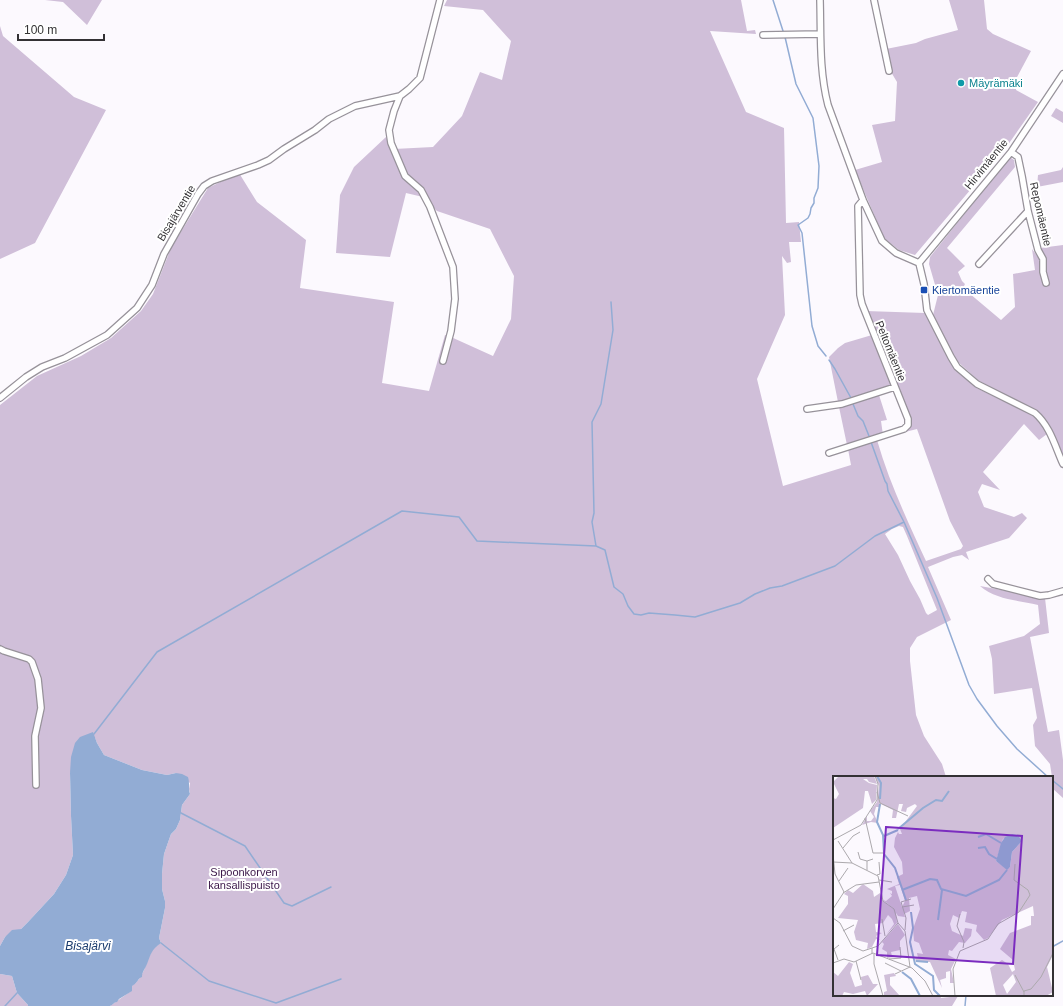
<svg xmlns="http://www.w3.org/2000/svg" width="1063" height="1006" font-family="Arial,sans-serif">
  <style>
    .green { fill: #d0bfd9; fill-rule: evenodd }
    .water { fill: #92acd4 }
    .lines { fill: none; stroke-linecap: round; stroke-linejoin: round }
    .stream { stroke: #92acd4; stroke-width: 1.5 }
    .minor-casing { stroke: #97929a; stroke-width: 8 }
    .minor { stroke: #fff; stroke-width: 5.5 }
    .culture-dot { fill: #0f9aa8; stroke: #fff; stroke-width: 1.5 }
    .transit-dot { fill: #1a4fb4; stroke: #fff; stroke-width: 1.5 }
    .labels { text-anchor: middle; dominant-baseline: central; stroke-width: 4; stroke-linejoin: round; paint-order: stroke }
    .culture-label { font-size: 11px; fill: #0d838f; stroke: #fff; text-anchor: start }
    .street-label { font-size: 11px; fill: #333134; stroke: #fff }
    .transit-label { font-size: 11px; fill: #164399; stroke: #fff; text-anchor: start }
    .park-label { font-size: 11px; fill: #3a1648; stroke: #fff }
    .water-label { font-size: 12px; font-style: italic; fill: #1b3c6e; stroke: #fff }
    .inset-river { fill: none; stroke: #92acd4; stroke-width: 2 }
    .inset-road { fill: none; stroke: #aca9ad; stroke-width: 1 }
    .view { fill: #7b2cbf; fill-opacity: 0.15; stroke: #7b2cbf; stroke-width: 2 }
    .inset-edge { fill: none; stroke: #333134; stroke-width: 2 }
  </style>
  <rect width="100%" height="100%" fill="#fcf9fe"/>
  <path class="green" d="M45,0h57l-15,25 -24,-23z
    M447,0h294l6,31 8,-1 1,4 -46,-3 36,81 38,16 2,95 13,-1 2,20h-12l2,20 -4,1 -5,-7 3,59 -28,64 26,107 68,-21 -3,-16 29,-9c12,42 31,82 49,121l35,-12 2,-3 -13,-25 -33,-92 -12,3 6,-6v-7l-45,-108 59,2 24,45 8,11 20,19 53,26c9,6 14,9 17,20l-8,6 -15,-16 -41,48 17,18 -18,-6 -4,8 6,15 30,10 8,-4 5,5 -18,20 -43,14 3,8 -7,-5 -9,2 -25,10 23,53 -34,17 -7,11v13l6,54 8,21 18,28 4,13h-112v218h106l1,3 17,-2 -6,10h-842l21,-15v-5c13,-6 15,-26 22,-37 2,-3 5,-4 8,-6l-2,-5 6,-30v-7l-3,-12v-15l2,-20 7,-20 5,-5 4,-9 2,-15 8,-11 -1,-5 1,-6 -14,-10 -9,2 -25,-5 -38,-15 -7,-12 -2,-5 -25,35 1,43 2,39 -7,20 -12,19 -26,28 -7,7 -16,8 -5,9v-541l37,-29 44,-20 30,-18 30,-27 12,-17 18,-46 37,-60 31,-15 18,29 49,38 -6,48 94,14 -12,81 47,8 16,-56 6,2 42,19 18,-37 3,-43 -24,-47 -53,-18 -14,-14 -17,-4 -16,64 -54,-4 4,-58 14,-28 32,-30 5,13 3,-1 39,-2 29,-31 18,-44 22,8 9,-39 -28,-31 -39,-4zM899,526l4,1 4,9 30,74 -9,5 -2,-2 -6,-14 -10,-18 -12,-26 -13,-21 7,-5z
    M949,0h35l3,29 6,5 38,17 -15,28v11l22,12 -33,47 -90,106 -16,-5 -15,-12 -29,-68 27,-8 -10,-37 23,-4 2,-39 -6,-10 -5,-23 30,-6 9,-4 33,-9z
    M0,26l3,10 71,61 32,13 -71,133 -35,16z
    M1056,108l7,4v11l-12,-7z
    M1010,157l4,3 1,7 -68,81 18,18 -7,6 4,9 3,3 -2,4 38,32 14,-13 -2,-33 22,-4 -3,-21 8,11 4,16 -4,-28 23,-3v213l-15,-35 -8,-10 -61,-32 -22,-20 -13,-20 -11,-26 5,-20 -9,-31 1,-7z
    M1063,167v15l-26,5 1,-12 23,-5z
    M872,335l20,51 -50,16h-4l-9,-45 9,-9 7,-5z
    M879,395l8,25 -6,1 2,14 -36,10 -8,-38z
    M980,586l65,12 4,35 -19,4 18,95 11,-2 4,30v38l-11,-10v-11l-2,-13 -15,-18 -2,-21 4,-7 -5,-30 -38,6 -2,-35 -3,-13 35,-10 16,-12 -2,-19c-20,-5 -42,-5 -58,-19z
    M0,974l12,2 5,17 11,12v1h-28z"/>
  <path class="water" d="M93,732l4,11 7,12 38,15 25,5 9,-2 6,1 6,3c2,7 0,11 2,17l-8,11 -2,15 -4,9 -5,5 -7,20 -2,20v15l3,12v7l-6,30 2,5c-10,7 -10,11 -14,21 -2,5 -5,8 -5,13 -5,2 -4,6 -10,9v5l-13,8 -2,3c-3,0 -4,3 -7,4h-82v-1l-11,-12 -5,-17 -12,-2v-28l5,-9 7,-7 9,-1 7,-7 26,-28 12,-19 7,-20 -2,-39 -1,-43 1,-16 4,-14 5,-6z"/>
  <g class="lines">
    <path class="stream" d="M773,0l11,34
      M785,37l11,47 17,34 6,48 -1,22 -4,10v5l-3,5 -1,6 -2,4 -10,7 4,8 10,93 6,20 8,10
      M829,360l6,9 16,29
      M853,404l5,12 5,5 6,15
      M871,442l14,39 2,3 1,7 16,31 33,76 32,87 8,14 20,27 20,23 31,28
      M596,546l-4,-24 2,-9 -2,-91 9,-18 12,-74 -2,-28
      M94,734l63,-82 245,-141 57,6 18,24 119,5 9,4 9,37 9,7 5,12 6,8 7,1 8,-2 26,2 20,2 45,-14 15,-9 15,-6 12,-2 53,-20 40,-30 29,-14
      M1052,780l11,9
      M181,813l64,33 39,57 8,3 39,-19
      M161,943l48,38 67,22 65,-24
      M1052,947l11,-6
      M5,1006l12,-13
      M965,1006l1,-11"/>
    <g class="minor-casing">
      <path id="minor" d="M820,0c1,35 -1,70 8,105l35,95 19,41 14,12 23,10 5,21 3,26 24,47 6,10 20,17 58,29c15,13 20,33 28,51
        M874,0l15,71
        M763,35l57,-1
        M400,96l-6,15 -5,19 2,13 14,33 16,14 9,17 23,60 2,32 -4,32 -8,30
        M1011,152l7,5 4,19 6,35 10,39 5,9v13l3,11
        M919,263l92,-111 52,-78
        M979,264l49,-53
        M0,398l26,-21 16,-10 23,-9 42,-23 30,-27 15,-23 12,-31 34,-60 6,-8 8,-5 46,-16 11,-5 15,-11 31,-19 14,-11 26,-13 45,-10 9,-7 11,-11 20,-78
        M807,409l35,-5 53,-17
        M829,453l75,-24 4,-4v-6l-46,-115 -2,-9 -2,-89 5,-6
        M988,579l5,5 47,12 9,-1 14,-4
        M0,649l4,2 25,8 3,3 6,17 3,29 -6,28 1,49"/>
    </g>
    <use href="#minor" class="minor"/>
  </g>
  <circle class="culture-dot" cx="961" cy="83" r="4"/>
  <rect class="transit-dot" x="920" y="286" width="8" height="8" rx="2"/>
  <g class="labels">
    <g class="culture-label">
      <text x="969" y="83">Mäyrämäki</text>
    </g>
    <g class="street-label">
      <text transform="translate(986 164) rotate(-51)">Hirvimäentie</text>
      <text transform="translate(176 213) rotate(-59)">Bisajärventie</text>
      <text transform="translate(1041 214) rotate(77)">Repomäentie</text>
      <text transform="translate(891 351) rotate(68)">Peltomäentie</text>
    </g>
    <g class="transit-label">
      <text x="932" y="290">Kiertomäentie</text>
    </g>
    <g class="park-label">
      <text x="244" y="872">Sipoonkorven<tspan x="244" dy="13">kansallispuisto</tspan></text>
    </g>
    <g class="water-label">
      <text x="88" y="946">Bisajärvi</text>
    </g>
  </g>
  <g transform="translate(833 776)">
    <rect width="220" height="220" fill="#fcf9fe"/>
    <path d="M6,0h35l3,8 -8,-2 -2,-3h-4l6,4 8,2 -1,15 -4,4 -4,-13h-3l-2,17 -30,20v-30l3,1 3,-5 -6,-12zM42,0h178v179l-6,12 6,25 -7,4h-50l-6,-28 12,-8 6,4 4,8 3,-2 -2,-10 -13,-11 10,-16 21,-8v-9h3l-1,-10 -31,14 -14,18 -4,2 -8,-9 1,-6 -12,-3 2,-10 -5,-1 -3,7 -6,-3 -3,9 2,7 11,5 2,-8 7,1 -1,7 -6,7 -6,-1 -7,9 -3,-1 -1,5 8,4 -5,10 3,14h-4v-12l-4,1v6l-6,2 2,8 -12,-26h-14l-1,-4h3l-1,-5 6,1 -4,-11 -5,-2 -1,-12 7,-20 -3,-13 -8,2 1,13 -6,3 1,3 -7,-1 -2,-3 1,10 -11,12 8,-11 -2,-5 -4,-4 -5,8 -8,1 1,8 6,1 -6,3 4,4 -4,-1 -4,8 -5,2 1,-6 -12,-3 -2,-8 4,-12 -20,-2 10,-14v-8l-4,-2 4,-4 5,3 10,-9 10,7 1,6 6,-4 3,8 11,8 -11,-9 3,1 6,-5 -2,-3 2,1v-3l-5,-2 12,-5 -2,-7 6,-3 -1,-12 -8,-15 1,-9 3,-6 1,2h3l-2,-5 17,-23 -2,-2 -8,4 -1,4 -5,-1 2,-7h-4l-3,14h-4l1,-8 -12,-6 -1,3h-4l-2,7 4,9 -7,-1 -9,3 5,-9v5h4l3,-4 -4,-6 7,-9 2,-16zM179,58l6,1 4,6 -10,11 -2,15 -3,2 -11,-8 7,-22zM67,109l5,16 -3,6 -7,-21zM180,198l3,8 -9,12 -4,-9zM65,148l7,11 -5,6v9l-9,2 1,4h9l-14,2v-6l-5,-3 2,-5 -2,-2zM16,186l4,2 -3,9 5,14 7,-2 -1,-8 7,-2 5,9h5l-11,12 -2,-5 -12,3 -9,-2 -2,4h-9v-24l5,4zM61,197l2,3 -6,1v8l10,11h-16v-4l3,-1 -3,-16z" fill="#d0bfd9" fill-rule="evenodd"/>
    <path d="M179,58l6,1 4,6 -10,11 -2,15 -3,3 -11,-9 5,-18 4,-6z" fill="#92acd4"/>
    <path class="inset-river" d="M44,0l4,7 -1,16M47,28l-3,18 6,13 1,19 11,14 11,32M65,53l25,-21 13,-8 6,1 7,-10M51,60l14,-6M145,61l8,-3 15,9M145,72l7,-1 4,7 8,5M69,114l28,-11 7,1 4,9 25,7 33,-16 8,-10M78,136l2,16 -3,14 5,22 18,12 1,14 6,6M105,144l4,-30M83,185l12,1M69,196l9,7 9,17"/>
    <path class="inset-road" d="M44,16l3,11 28,13M32,42l8,35h10M0,64l28,-15 16,-25 1,-16 -3,-8M5,65l14,22 26,13 5,25 11,8 4,14 7,8 5,36M10,72l10,-12 7,-4M25,76l2,7 7,2M0,78l2,20 9,18 -11,17M0,86l19,1M34,94v-9l6,-2M44,99l3,-1 -1,-12M46,104l13,2M6,105l9,-13M10,117l13,-8 23,-3M69,131l12,-2M127,138l-3,12 7,16 -1,6M0,142l7,5 12,23 11,5 9,-3v6M49,143l3,17M72,154l1,-12 -5,-16 10,-3M10,155l11,-6M39,172l6,-2 20,-23M41,178v10l9,32M56,183l12,-1 -1,-11M5,184l-4,-11 5,-4M23,185l5,19M0,187l11,-4 10,3 19,-9 39,15 13,13 8,15M52,187l16,8M62,198l15,-7M182,199l9,17M122,220l-2,-27 7,-18 28,-12 10,-15 21,-12 11,-17 -2,-5 -14,-10 1,-16M191,220v-5l7,-2 10,-12 12,-24"/>
    <path class="view" d="M53,51l136,9 -9,128 -136,-9z"/>
    <rect width="220" height="220" class="inset-edge"/>
  </g>
  <path d="M18 34v6h86v-6" fill="none" stroke="#333134" stroke-width="2"/>
  <text x="24" y="34" font-size="12" fill="#333134" stroke="#ffffff" stroke-width="3" paint-order="stroke">100 m</text>
</svg>
